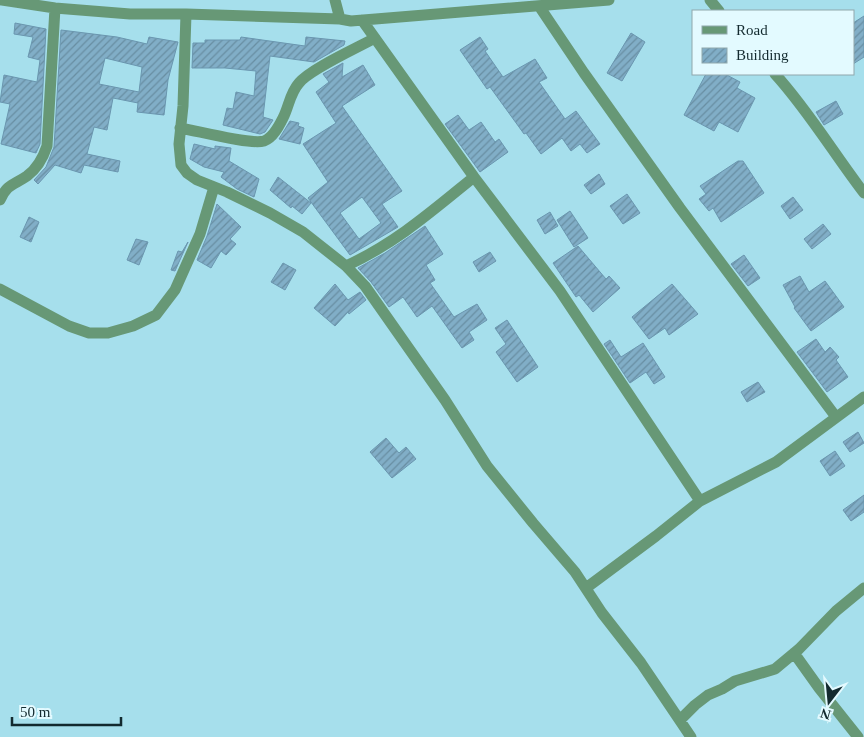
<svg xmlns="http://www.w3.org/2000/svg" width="864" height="737" font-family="Georgia,serif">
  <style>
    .building { fill: url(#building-hatch); stroke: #6a96af; fill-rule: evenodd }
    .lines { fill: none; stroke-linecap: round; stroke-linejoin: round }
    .street { stroke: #679876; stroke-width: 11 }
  </style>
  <defs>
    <pattern id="building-hatch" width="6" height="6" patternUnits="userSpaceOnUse" patternTransform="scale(1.25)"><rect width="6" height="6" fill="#81aec7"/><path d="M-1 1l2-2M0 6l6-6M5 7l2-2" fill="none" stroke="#688ea2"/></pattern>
  </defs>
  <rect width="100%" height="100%" fill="#a6dfec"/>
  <path class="building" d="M864,16v41l-11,7v-41z
    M15,23l31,6 -6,115 -4,9 -35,-9 9,-40 -10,-2 4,-27 33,7 3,-22 -12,-3 5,-20 -19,-3z
    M61,30l56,7 30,7 2,-7 29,5 -10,38 -4,35 -27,-3 1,-9 -25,-5 -6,32 -13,-3 -7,27 33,7 -2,11 -34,-7 -3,8 -26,-8 -17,19 -4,-4 12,-13 8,-20zM105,58l37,9 -3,25 -40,-8z
    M631,33l14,9 -23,39 -15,-8z
    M241,37l64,9 1,-9 39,4 -1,4 -30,17 -44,-6 -7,61 10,3 -8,12 -5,2 -37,-9 4,-17 6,1 3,-17 18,4 2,-25 -31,-3h-33l1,-25h12v-3h35z
    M480,37l8,12 -3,2 18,26 32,-18 12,19 -8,4 26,37 11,-8 24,33 -13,9 -7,-9 -9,7 -9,-13 -21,16 -15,-21 -2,1 -5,-7 -29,-40 -3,2 -27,-39z
    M343,63l-1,14 21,-12 12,20 -33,21 60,85 -20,13 16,23 -48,28 -42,-57 20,-16 -25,-38 33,-21 -20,-31 13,-10 -6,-8zM362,197l19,26 -22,16 -19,-26z
    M706,74h19l15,8 -3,6 18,10 -17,34 -19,-10 -5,9 -30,-16z
    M836,101l7,13 -19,11 -8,-13z
    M458,115l11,15 12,-8 14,20 4,-3 9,13 -28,20 -35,-48z
    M290,121l9,2 -1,3 6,2 -4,16 -21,-5z
    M194,144l21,5v-3l16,2 -2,13 30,18 -5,18 -17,-8 -16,-12 3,-5 -20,-5 -14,-8z
    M738,161h5l21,32 -43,29 -8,-14 -4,3 -10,-12 7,-5 -6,-8z
    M599,174l6,10 -14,10 -7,-9z
    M278,177l33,26 -9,11 -10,-8 -1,2 -21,-18z
    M627,194l13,19 -17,11 -13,-18z
    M793,197l10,13 -13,9 -9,-13z
    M217,204l24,23 -11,12 6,5 -10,11 -5,-4 -10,17 -14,-8 10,-24z
    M570,211l18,27 -14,9 -17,-27z
    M550,212l8,14 -13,8 -8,-14z
    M29,217l10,5 -8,20 -11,-5z
    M823,224l8,10 -19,15 -8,-10z
    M425,226l18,28 -17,11 9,15 -5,3 24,34 23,-13 10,16 -18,12 5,8 -12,8 -30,-42 -15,11 -14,-20 -14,10 -18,-25 -13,-14 27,-15z
    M136,239l12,3 -9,23 -12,-5z
    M188,242l-13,29 -4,-1 7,-19 4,1z
    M578,246l28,33 3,-3 11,12 -27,24 -14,-17 -3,2 -23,-34z
    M490,252l6,9 -17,11 -6,-10z
    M744,255l16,23 -12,8 -17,-22z
    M283,263l13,7 -11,20 -14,-8z
    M800,276l9,16 16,-11 19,26 -33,24 -17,-23 1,-1 -12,-22z
    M335,284l13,16 12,-8 6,8 -17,14 -1,-2 -13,14 -21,-18z
    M672,284l26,30 -29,21 -4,-7 -16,11 -17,-22z
    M507,320l31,47 -21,15 -21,-30 10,-8 -11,-16z
    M816,339l9,13 5,-5 9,10 -3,3 12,17 -21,15 -30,-40z
    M610,340l11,17 22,-14 22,34 -11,7 -8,-12 -16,11 -26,-39z
    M758,382l7,10 -18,10 -6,-10z
    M858,432l6,11 -14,9 -7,-10z
    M386,438l13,15 7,-6 10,12 -24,19 -22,-26z
    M835,451l10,15 -15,10 -10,-15z
    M864,495v17l-13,9 -8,-11z"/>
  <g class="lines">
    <path class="street" d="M2,0l53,8 75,6h56l154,5 11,2 258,-21
      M335,0l5,19
      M710,0l9,11
      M539,6l45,67 96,135 156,209
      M186,14l-3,92 -4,38 2,21 6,8 10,7 30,12 43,21 33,19 43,34 19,20 80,114 42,66 46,57 42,49 27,41 39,50 50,74
      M362,20l112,157 86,114 140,210
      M775,74c33,36 59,80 89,119
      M180,128c18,3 70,17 84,13 9,-3 15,-15 19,-23 6,-12 7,-25 16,-35 11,-14 58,-35 76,-45
      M0,200c7,-16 14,-15 27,-24 11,-8 16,-18 20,-30l8,-138
      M346,266c50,-23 86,-55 128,-89
      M0,289l69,37 20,7h19l25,-7 23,-11 19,-25 25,-56 14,-47
      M586,588l70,-52 44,-35 76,-39 88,-65
      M794,653l25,35 39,49
      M680,720l15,-15 13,-10 14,-6 13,-8 40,-12 24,-20 37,-38 28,-23"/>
  </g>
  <rect x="692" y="10" width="162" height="65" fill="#e3faff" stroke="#90a7ac"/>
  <rect x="702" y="26" width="25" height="8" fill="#679876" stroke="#90a7ac"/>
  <text x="736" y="35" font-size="15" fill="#132a2f">Road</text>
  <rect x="702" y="48" width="25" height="15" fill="url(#building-hatch)" stroke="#90a7ac"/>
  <text x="736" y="60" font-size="15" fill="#132a2f">Building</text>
  <g transform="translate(829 702) rotate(196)" stroke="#e3faff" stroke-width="4" paint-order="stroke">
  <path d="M0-4L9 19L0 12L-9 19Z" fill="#132a2f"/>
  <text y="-8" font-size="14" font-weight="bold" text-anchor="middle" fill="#132a2f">N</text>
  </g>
  <path d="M12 717v8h109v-8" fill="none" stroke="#132a2f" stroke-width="2.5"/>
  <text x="20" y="717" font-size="15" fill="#132a2f" stroke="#e3faff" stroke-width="4" paint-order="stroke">50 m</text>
</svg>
